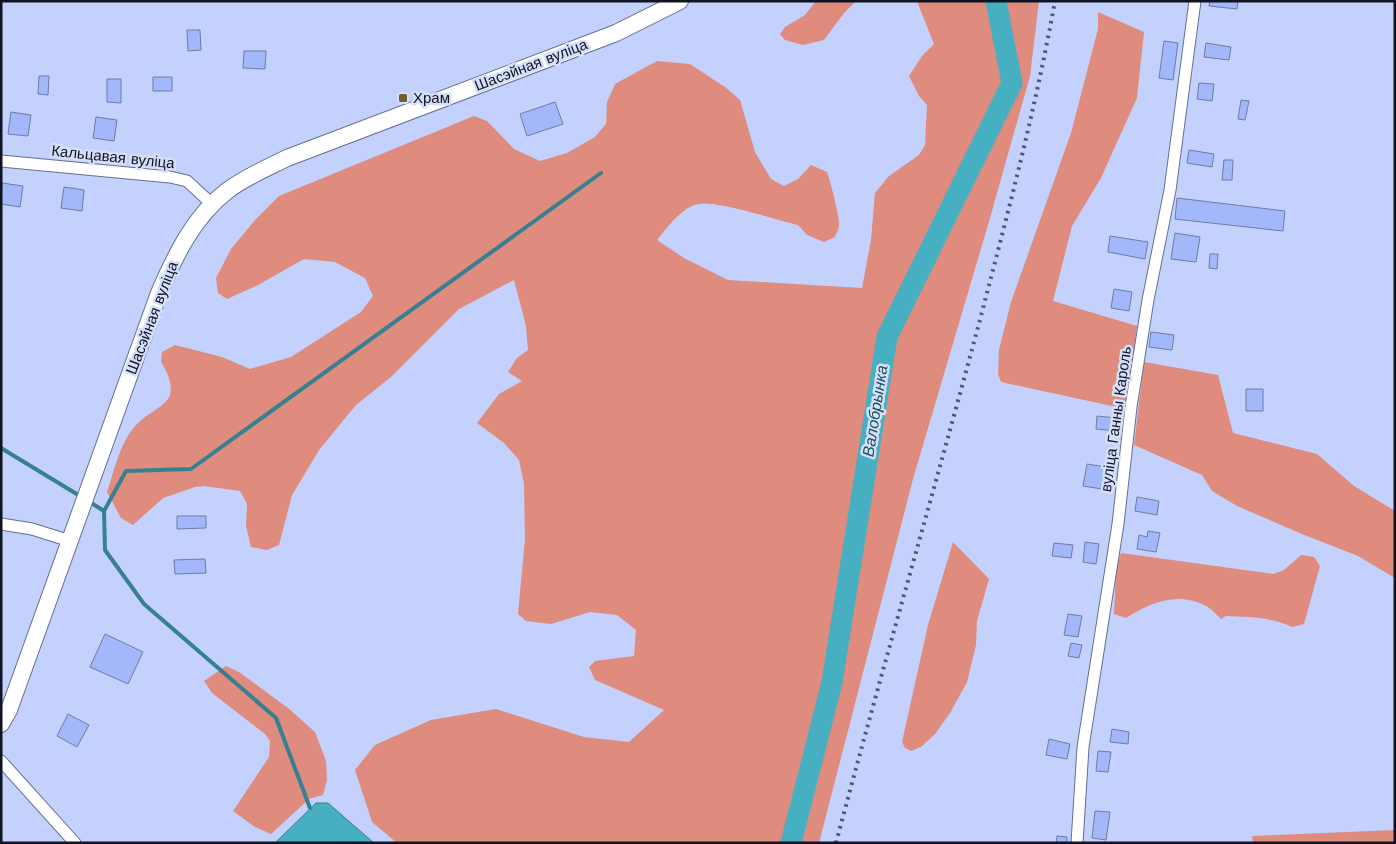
<svg xmlns="http://www.w3.org/2000/svg" width="1396" height="844" font-family="'Work Sans',sans-serif">
  <style>
    .green { fill: #df8b7d }
    .water { fill: #46afc1; stroke: #368091 }
    .lines { fill: none; stroke-linecap: round; stroke-linejoin: round }
    .stream { stroke: #368091; stroke-width: 4 }
    .river { stroke: #46afc1; stroke-width: 21 }
    .building { fill: #a2b8fa; stroke: #6f7ca2 }
    .minor-casing { stroke: #637095; stroke-width: 13 }
    .secondary-casing { stroke: #637095; stroke-width: 18 }
    .minor { stroke: #fff; stroke-width: 11 }
    .secondary { stroke: #fff; stroke-width: 16 }
    .rail { stroke: #4f566f; stroke-width: 4; stroke-dasharray: 2.5 5; stroke-linecap: butt }
    .poi-dot { fill: #715f2d; stroke: #d6dff9; stroke-width: 2 }
    .labels { text-anchor: middle; dominant-baseline: central; stroke-width: 5; stroke-linejoin: round; paint-order: stroke }
    .street-label { font-size: 15px; fill: #0f1322; stroke: #d6dff9 }
    .poi-label { font-size: 15px; fill: #0f1322; stroke: #d6dff9; text-anchor: start }
    .water-label { font-size: 16px; font-style: italic; fill: #135059; stroke: #d6dff9 }
  </style>
  <rect width="100%" height="100%" fill="#c3d1fc"/>
  <path class="green" d="M816,1h40l-12,12 -20,27 -21,5 -18,-5 -5,-6 5,-7 20,-12z
    M918,1h121l-9,75 -40,142 -77,261 -94,364h-422l-25,-21 -17,-52 20,-25 56,-25 65,-11 88,28 45,5 35,-32 -69,-30 -6,-13 6,-6 39,-5 2,-26 -19,-15 -27,-3 -39,12 -25,-3 -8,-7 7,-74 -1,-56 -5,-24 -15,-17 -27,-20 22,-29 23,-13 -14,-9 9,-14 11,-8 -2,-24 -12,-46 -55,29 -68,68 -35,28 -37,45 -27,45 -13,50 -12,5 -16,-3 -5,-21 1,-22 -7,-13 -36,-5 -9,1 -32,11 -30,27 -12,-7 -14,-26c8,-23 13,-52 32,-70 7,-7 29,-18 31,-27 3,-11 -3,-24 -9,-33l1,-10 13,-7 47,12 28,12 41,-12 70,-45 12,-16 -8,-18 -30,-16 -31,-3 -46,26 -31,14 -9,-6 -2,-15 15,-29 24,-29 24,-24 195,-80 13,5 27,28 26,12 27,-8 28,-16 11,-13 1,-22 8,-18 42,-23 33,3 35,23 15,13 15,52 16,27 13,7 14,-7 13,-14 16,7c3,8 13,46 12,53 0,4 -3,8 -4,12l-11,5 -17,-7 -9,-10c-21,-5 -82,-25 -100,-21 -16,3 -31,24 -41,36l27,18 44,22 134,8 9,-48 4,-47 14,-17 30,-21 6,-10 2,-40 -8,-9 -10,-20 13,-20 12,-12 -16,-40z
    M1098,12l46,20 -7,66 -36,80 -29,48 -19,75 84,25 -11,83 -125,-27 -3,-8 1,-24 12,-48 60,-169 27,-104z
    M1144,362l74,13 15,58 84,21 37,32 41,25v67l-37,-22 -56,-22 -65,-28 -25,-15 -10,-16 -68,-30z
    M953,542l36,37 -12,42 -1,24 -9,37 -17,31 -15,21 -14,13 -10,4 -6,-3 -3,-6 26,-117z
    M1121,553l152,21 11,-4 17,-15 13,2 6,9 -16,58 -12,3c-21,-10 -43,-10 -66,-11l-5,3c-4,-4 -9,-10 -15,-13 -27,-15 -56,-4 -80,12l-12,-4 2,-44z
    M226,666l13,6 49,36 27,24 11,29 1,19 -4,15 -14,4 -38,35 -16,-7 -22,-16 36,-54 1,-16 -5,-7 -53,-41 -8,-12z
    M1395,830v13h-142l-1,-7z"/>
  <path class="water" d="M316,803h12l46,40h-99z"/>
  <g class="lines">
    <path class="stream" d="M1,448l79,48
      M88,501l16,10 1,39 39,54 132,114 34,90
      M104,511l22,-40 65,-2 410,-296"/>
    <path class="river" d="M791,843l41,-161 55,-345 125,-254 -16,-82"/>
  </g>
  <path class="building" d="M1210,1h28l-1,8 -28,-3z
    M187,30h13l1,20 -13,1z
    M1164,41l14,2 -5,37 -14,-2z
    M1206,43l25,4 -2,13 -25,-3z
    M244,51h22l-1,18 -22,-1z
    M39,76h10l-1,19 -10,-1z
    M153,77h19v14h-19z
    M107,79h14v24l-14,-1z
    M1199,83l15,1 -2,17 -15,-2z
    M1241,100l8,1 -4,19 -7,-1z
    M555,102l8,22 -36,12 -7,-22z
    M11,112l20,3 -3,21 -20,-2z
    M96,117l21,3 -3,21 -21,-3z
    M1189,150l25,4 -2,13 -25,-4z
    M1224,160h9l-1,20h-10z
    M2,183l21,3 -3,21 -19,-3z
    M64,187l20,3 -2,21 -21,-3z
    M1177,198l108,13 -2,20 -108,-12z
    M1175,233l25,4 -4,25 -25,-3z
    M1110,236l38,6 -3,17 -37,-7z
    M1210,254h8l-1,15 -8,-1z
    M1114,289l18,3 -3,19 -18,-3z
    M1151,332l23,3 -2,15 -23,-3z
    M1246,389h17v22h-17z
    M1097,416l20,2 -1,13 -20,-2z
    M1087,464l25,4 -4,22 -25,-4z
    M1137,497l22,4 -2,14 -22,-4z
    M177,516h29v12l-29,1z
    M1148,531l12,2 -4,19 -19,-3 2,-14 8,2z
    M1085,542l14,2 -3,20 -13,-2z
    M1054,543l19,2 -2,13 -19,-2z
    M205,559l1,14 -31,1 -1,-14z
    M1068,614l14,2 -4,21 -14,-2z
    M105,634l38,18 -15,32 -38,-17z
    M1071,643l11,2 -3,13 -11,-2z
    M68,714l21,11 -12,22 -20,-11z
    M1112,729l17,3 -1,12 -18,-2z
    M1049,739l21,5 -3,15 -21,-4z
    M1098,751l13,1 -3,20 -12,-1z
    M1095,811l15,1 -4,28 -14,-2z
    M1057,836l10,1v6h-11z"/>
  <g class="lines">
    <g class="minor-casing">
      <path id="minor" d="M1,161l169,16 17,4 26,24
        M1,524l31,5 38,12
        M1,761l74,82
        M1077,843l6,-96 35,-223 13,-117 17,-107 22,-110 25,-189"/>
    </g>
    <g class="secondary-casing">
      <path id="secondary" d="M1,724l8,-14 150,-417c16,-37 35,-77 68,-102 18,-14 40,-23 60,-33l329,-125 64,-32"/>
    </g>
    <use href="#minor" class="minor"/>
    <use href="#secondary" class="secondary"/>
    <path class="rail" d="M836,843c47,-178 99,-354 146,-531 27,-103 54,-206 73,-311"/>
  </g>
  <rect class="poi-dot" x="398" y="93" width="10" height="10" rx="2.5"/>
  <g class="labels">
    <g class="street-label">
      <text transform="translate(531 65) rotate(-21)">Шасэйная вуліца</text>
      <text transform="translate(113 157) rotate(6)">Кальцавая вуліца</text>
      <text transform="translate(152 318) rotate(-69)">Шасэйная вуліца</text>
      <text transform="translate(1116 419) rotate(-82)">вуліца Ганны Кароль</text>
    </g>
    <g class="poi-label">
      <text x="413" y="98">Храм</text>
    </g>
    <g class="water-label">
      <text transform="translate(875 411) rotate(-81)">Валобрынка</text>
    </g>
  </g>
  <rect width="1396" height="844" fill="none" stroke="#0f1322" stroke-width="5"/>
</svg>
